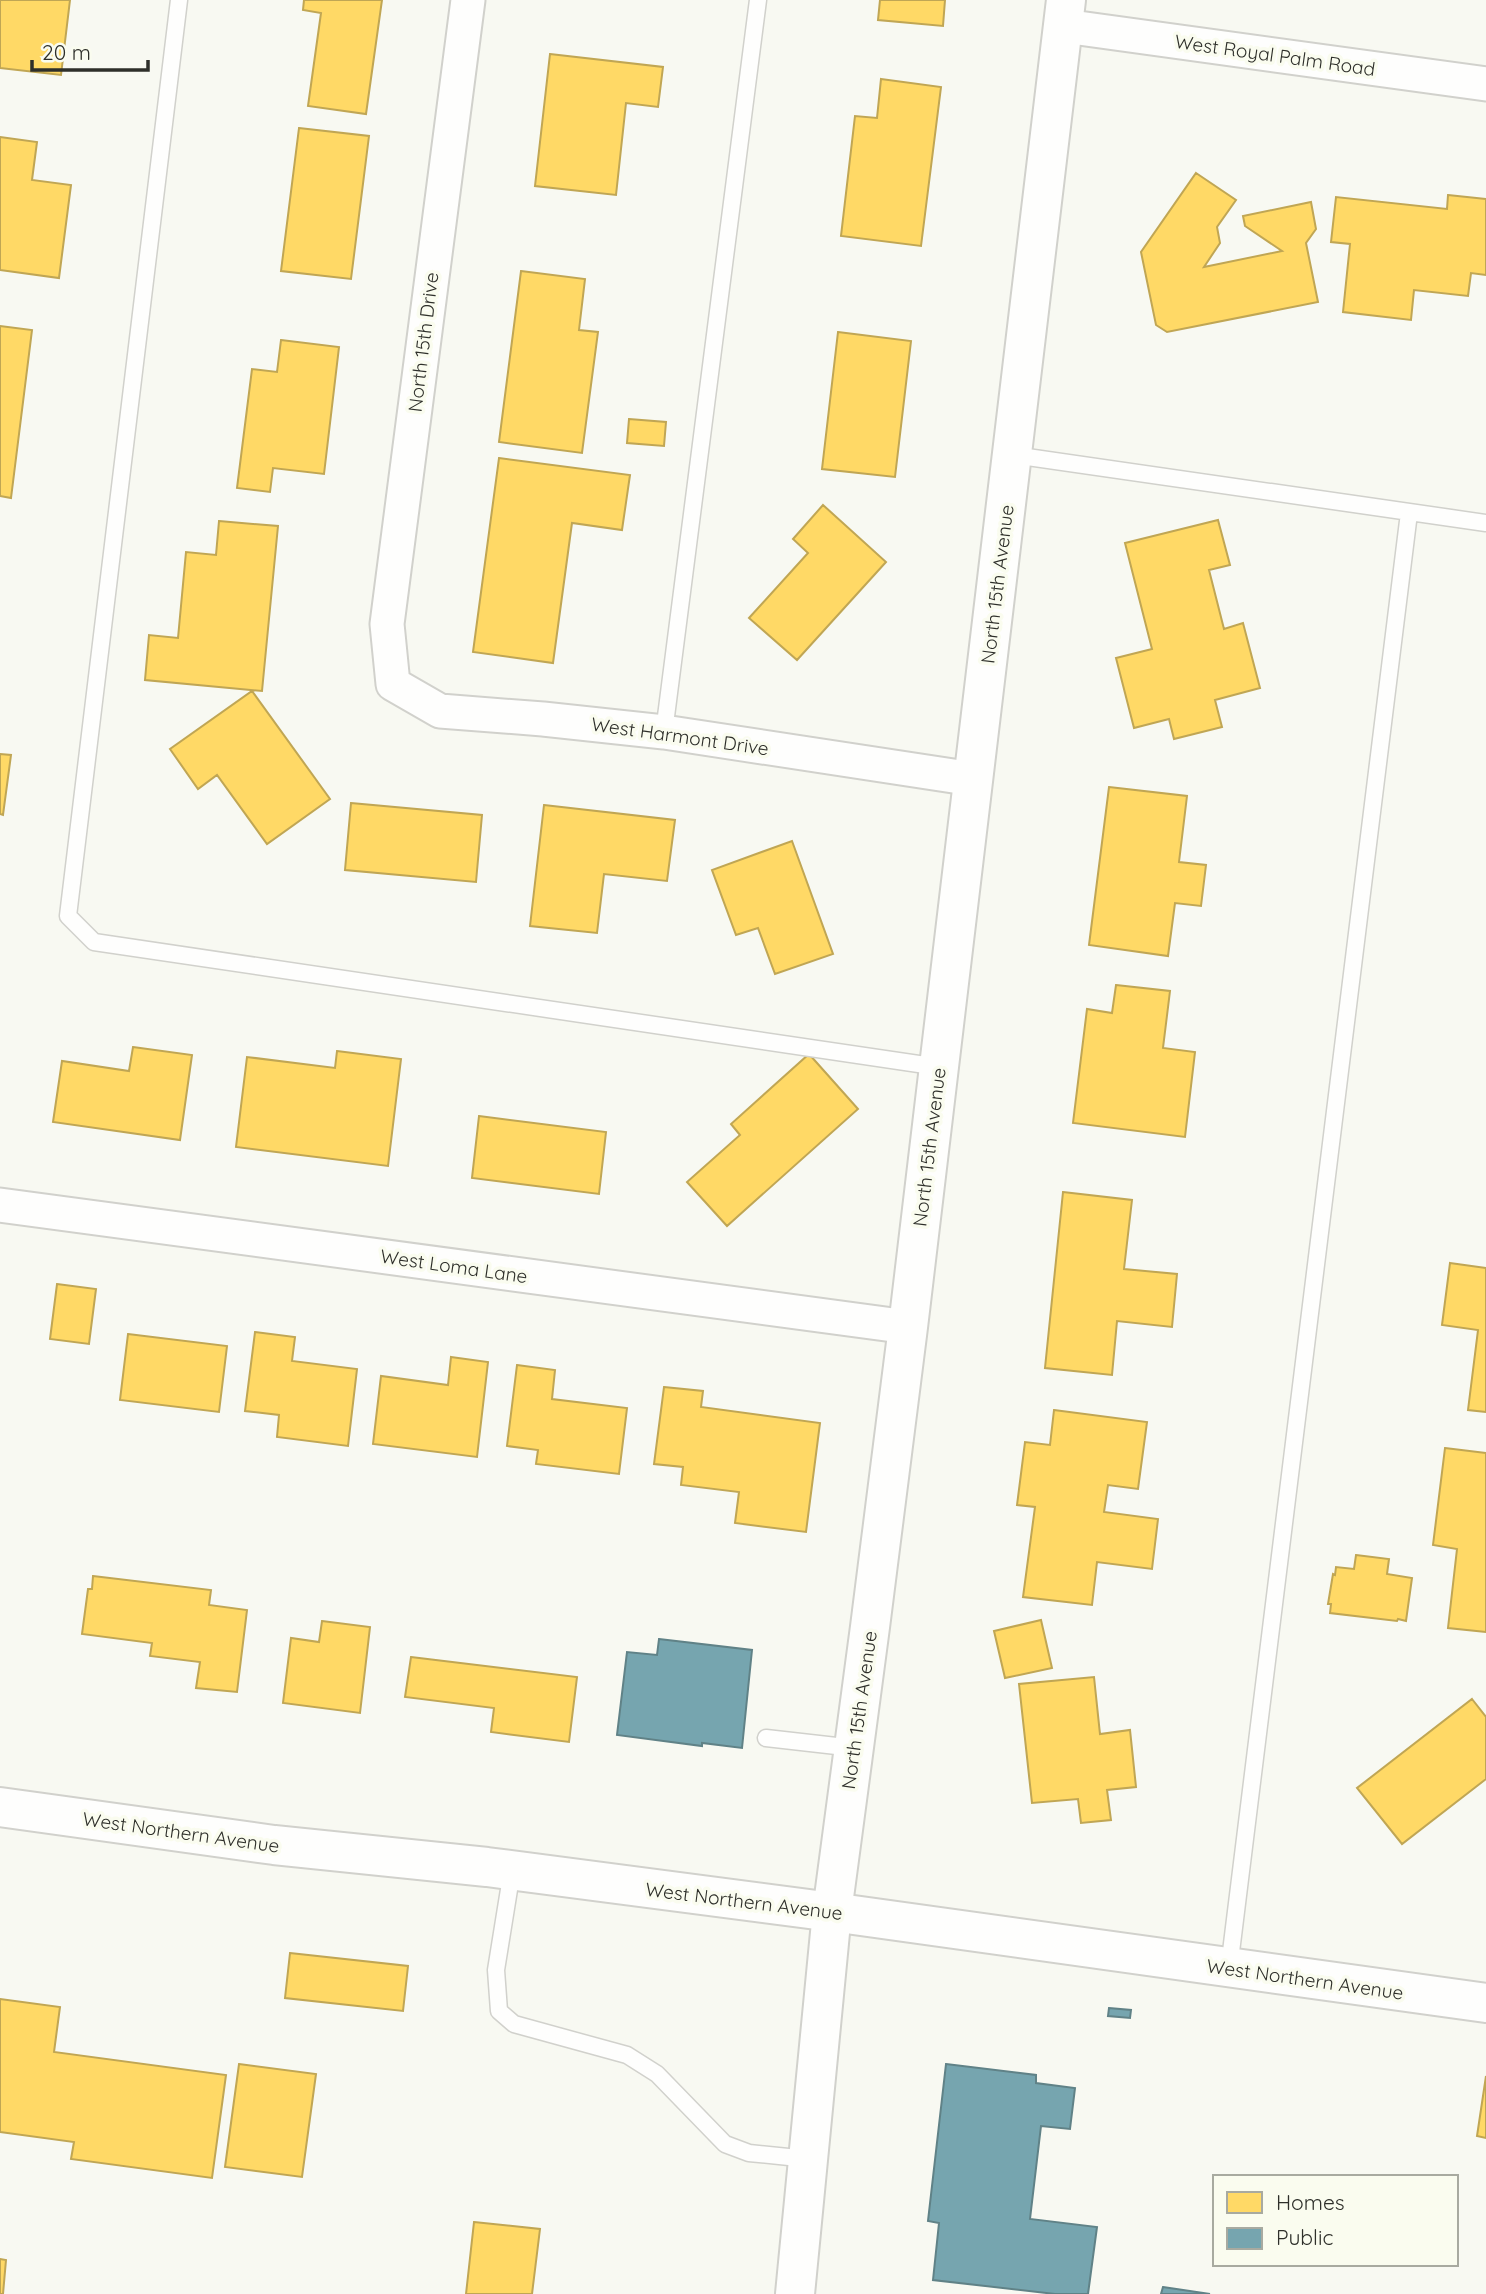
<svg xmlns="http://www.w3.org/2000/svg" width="1486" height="2294" font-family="Quicksand,sans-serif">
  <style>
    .homes { fill: #ffd966; stroke: #c0a654; stroke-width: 2 }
    .public { fill: #76a5af; stroke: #608287; stroke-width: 2 }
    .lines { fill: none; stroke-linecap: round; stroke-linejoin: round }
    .service-casing { stroke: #d1d1cc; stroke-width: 19 }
    .minor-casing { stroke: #d1d1cc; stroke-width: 37 }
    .tertiary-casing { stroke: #d1d1cc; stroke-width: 42 }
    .primary-casing { stroke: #d1d1cc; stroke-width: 42 }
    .service { stroke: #fefefd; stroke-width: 16 }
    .minor { stroke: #fefefd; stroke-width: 33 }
    .tertiary { stroke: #fefefd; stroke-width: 38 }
    .primary { stroke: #fefefd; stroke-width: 38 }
    .labels { text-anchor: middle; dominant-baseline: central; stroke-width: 7; stroke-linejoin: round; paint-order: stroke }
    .street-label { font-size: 19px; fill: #2e2f2a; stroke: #fafcef }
  </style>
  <rect width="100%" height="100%" fill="#f8f9f2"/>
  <path class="homes" d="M0,0h70l-9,75 -61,-7z
    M304,0h78l-16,114 -58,-8 13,-93 -18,-3z
    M880,0h65l-2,26 -65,-6z
    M550,54l113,13 -5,40 -32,-4 -10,92 -81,-9z
    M881,79l60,8 -20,159 -80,-10 14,-120 22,2z
    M299,128l70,8 -18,143 -70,-8z
    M0,137l37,5 -5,38 39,5 -12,93 -59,-8z
    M1196,173l40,27 -19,27 3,16 -16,24 78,-16 -37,-25 -2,-10 68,-14 5,27 -10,14 12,59 -151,30 -11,-7 -15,-73z
    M1448,195l38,4v76l-15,-2 -3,23 -54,-6 -3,30 -68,-8 7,-68 -19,-2 5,-45 111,12z
    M521,271l64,8 -6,51 19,2 -16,121 -83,-11z
    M0,326l32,4 -21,168 -11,-2z
    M838,332l73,9 -16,136 -73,-8z
    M281,340l58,7 -15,127 -51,-6 -3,24 -33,-4 15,-119 25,3z
    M629,419l37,3 -2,24 -37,-3z
    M499,458l131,17 -8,55 -50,-7 -19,140 -80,-11z
    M823,505l63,57 -89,98 -48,-42 59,-65 -15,-14z
    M1218,520l12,45 -21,5 15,59 19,-6 17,65 -45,12 7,27 -48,12 -5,-20 -35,9 -18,-70 36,-9 -27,-106z
    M219,521l59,5 -16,165 -117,-11 4,-45 29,3 8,-86 30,3z
    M252,691l78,108 -63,45 -50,-69 -19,14 -28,-40z
    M0,754l11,1 -8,60 -3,-1z
    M1109,787l78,9 -8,66 27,3 -5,41 -26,-3 -7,53 -79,-11z
    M351,803l131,12 -6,67 -131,-12z
    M544,805l131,15 -8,61 -63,-7 -7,59 -67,-7z
    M792,841l41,113 -58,20 -17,-46 -22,7 -24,-65z
    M1116,985l54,6 -7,57 32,4 -10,85 -112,-14 14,-114 25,4z
    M133,1047l59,8 -12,85 -127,-18 9,-61 67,10z
    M337,1051l64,8 -13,107 -152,-19 11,-90 88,11z
    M809,1054l49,55 -131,117 -40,-44 53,-47 -9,-11z
    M479,1116l127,16 -7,62 -127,-16z
    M1063,1192l69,8 -8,69 53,5 -5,53 -55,-6 -5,54 -67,-7z
    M1450,1263l36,5v144l-18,-2 10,-80 -36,-5z
    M57,1284l39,5 -7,55 -39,-5z
    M255,1332l40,5 -3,24 65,8 -9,77 -71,-9 2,-22 -34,-4z
    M128,1334l99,12 -8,66 -99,-12z
    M451,1357l37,5 -11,95 -104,-13 8,-68 67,9z
    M517,1365l38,5 -3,29 75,9 -8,66 -83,-10 2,-14 -31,-4z
    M664,1387l39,4 -2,16 119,16 -14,109 -71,-9 4,-31 -58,-7 2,-18 -29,-3z
    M1054,1410l93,12 -9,67 -30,-4 -4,27 54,7 -6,50 -55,-7 -5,43 -69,-8 12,-90 -18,-2 8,-63 25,3z
    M1445,1448l41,5v179l-38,-4 9,-79 -24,-4z
    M1356,1555l33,4 -2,15 25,4 -6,43 -8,-2 -1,2 -67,-8 1,-9h-3l5,-30 2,1 1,-8 18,2z
    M93,1576l118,14 -2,15 38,5 -10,82 -41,-4 4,-26 -50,-6 2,-13 -70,-9 6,-45h4z
    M1041,1620l11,48 -47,10 -11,-47z
    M322,1621l48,6 -10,86 -77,-10 8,-65 28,4z
    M411,1657l166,20 -8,65 -78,-10 3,-24 -89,-11z
    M1094,1677l6,57 30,-4 6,57 -29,3 4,30 -30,3 -3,-24 -46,4 -13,-119z
    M1472,1699l14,18v62l-84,65 -45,-56z
    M290,1953l118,13 -5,45 -118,-13z
    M0,1999l60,8 -6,45 172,23 -14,103 -141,-19 3,-17 -74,-10z
    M239,2064l77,10 -14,103 -77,-10z
    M1486,2076v62l-9,-2z
    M474,2222l66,7 -8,65h-66z
    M0,2259l6,1 -3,34h-3z"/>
  <path class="public" d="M659,1639l93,11 -10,98 -40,-5v3l-85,-11 10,-83 30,3z
    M1109,2008l22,2 -1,8 -22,-2z
    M946,2064l90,11v8l39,5 -5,41 -29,-3 -11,93 67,8 -9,67h-33l-122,-14 6,-57 -11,-2z
    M1163,2287l47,7h-49z"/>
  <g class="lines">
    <g class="service-casing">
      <path id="service" d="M179,0l-111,916 26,26 845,125
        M1013,455l473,68
        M664,732l94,-732
        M766,1738l88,10
        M512,1871l-16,99 3,41 15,13 113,31 30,19 68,70 24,9 59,6
        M1229,1968l180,-1455"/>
    </g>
    <g class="minor-casing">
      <path id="minor" d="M468,0l-81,624 6,60 47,27 103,8 121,13 309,47
        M1064,26l422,58
        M0,1205l908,122"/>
    </g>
    <g class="tertiary-casing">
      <path id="tertiary" d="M795,2294l37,-382 38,-285 38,-300 158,-1327"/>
    </g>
    <g class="primary-casing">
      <path id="primary" d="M0,1807l274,38 213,22 345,45 654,91"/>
    </g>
    <use href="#service" class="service"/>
    <use href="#minor" class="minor"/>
    <use href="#tertiary" class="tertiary"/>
    <use href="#primary" class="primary"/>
  </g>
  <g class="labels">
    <g class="street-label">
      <text transform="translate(1275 55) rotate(8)">West Royal Palm Road</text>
      <text transform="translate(423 342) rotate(-83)">North 15th Drive</text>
      <text transform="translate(997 584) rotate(-83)">North 15th Avenue</text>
      <text transform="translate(680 736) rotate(8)">West Harmont Drive</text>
      <text transform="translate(929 1147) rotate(-83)">North 15th Avenue</text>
      <text transform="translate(454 1266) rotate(8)">West Loma Lane</text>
      <text transform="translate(859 1710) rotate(-82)">North 15th Avenue</text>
      <text transform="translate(181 1832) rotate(8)">West Northern Avenue</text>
      <text transform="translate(744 1901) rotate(7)">West Northern Avenue</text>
      <text transform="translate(1305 1979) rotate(8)">West Northern Avenue</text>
    </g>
  </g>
  <rect x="1213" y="2175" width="245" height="91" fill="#fafcef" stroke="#a8aaa0" stroke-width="2"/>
  <rect x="1227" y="2192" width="35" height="21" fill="#ffd966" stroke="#a8aaa0" stroke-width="2"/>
  <text x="1276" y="2210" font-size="21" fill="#2e2f2a">Homes</text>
  <rect x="1227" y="2228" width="35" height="21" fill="#76a5af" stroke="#a8aaa0" stroke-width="2"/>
  <text x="1276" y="2245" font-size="21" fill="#2e2f2a">Public</text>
  <path d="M32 60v10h116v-10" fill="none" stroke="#2e2f2a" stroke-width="3.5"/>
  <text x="42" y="60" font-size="21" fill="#2e2f2a" stroke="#fafcef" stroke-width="5" paint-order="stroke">20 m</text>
</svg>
